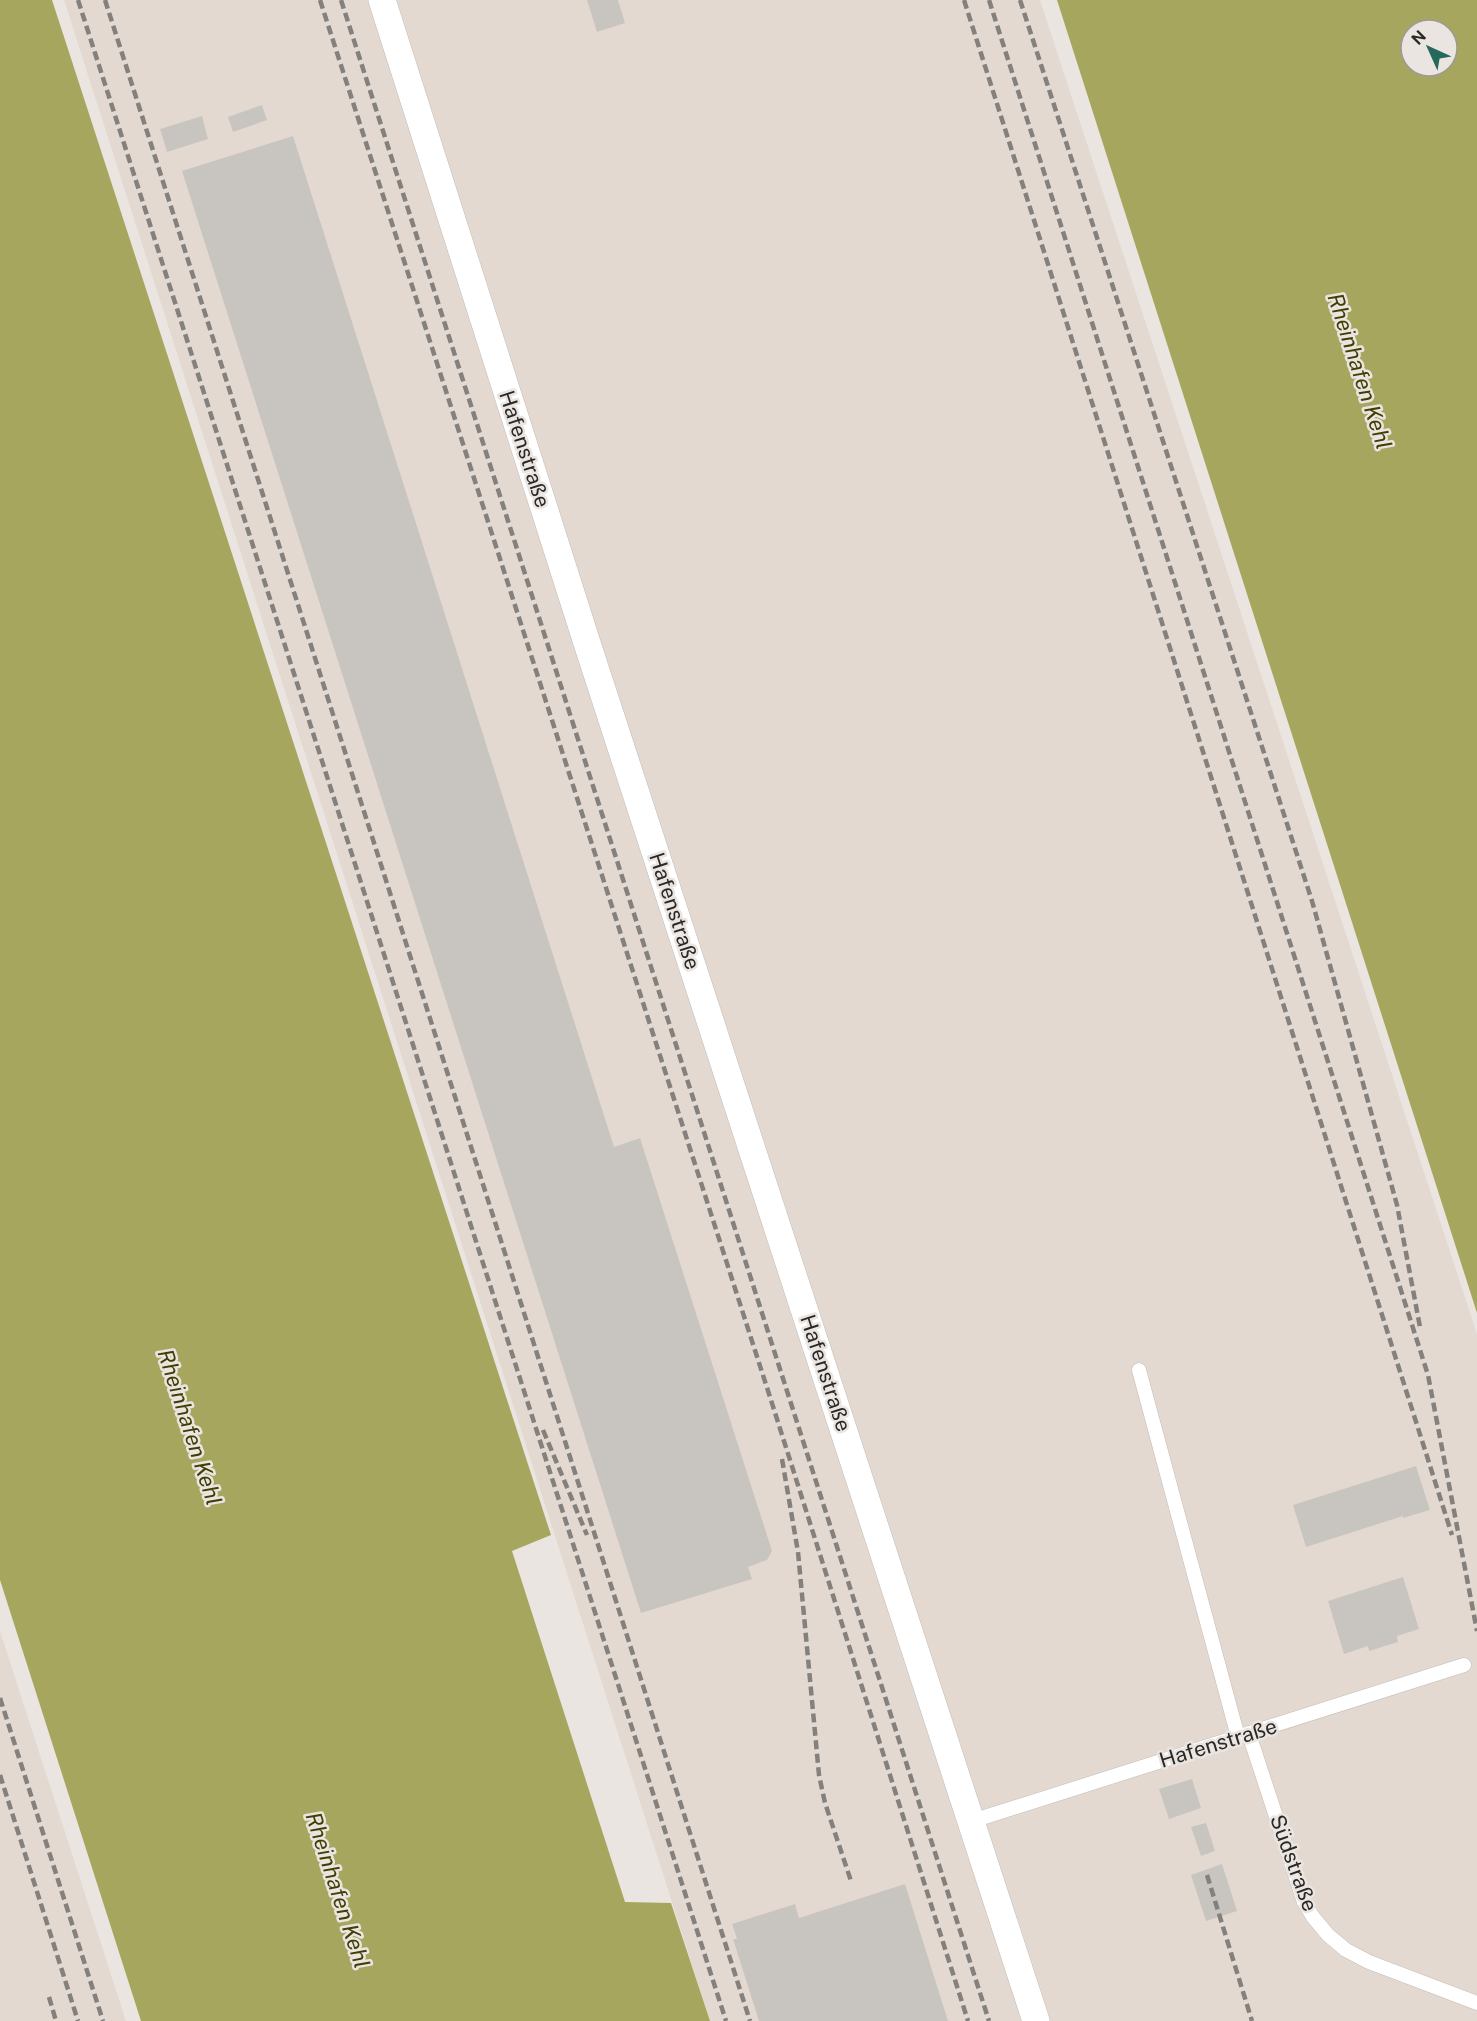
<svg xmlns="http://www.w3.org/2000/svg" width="1477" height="2021" font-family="'Public Sans',sans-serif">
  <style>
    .built { fill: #e4d9d0 }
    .water { fill: #a7a65e; fill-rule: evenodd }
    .building { fill: #c8c5c1 }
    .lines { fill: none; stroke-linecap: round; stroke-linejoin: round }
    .lane-casing { stroke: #c1bdb9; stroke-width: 15 }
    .street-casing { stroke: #c1bdb9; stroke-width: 28 }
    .lane { stroke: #fff; stroke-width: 14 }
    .street { stroke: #fff; stroke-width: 27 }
    .rail { stroke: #83807d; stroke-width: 4.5; stroke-dasharray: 9 4.5; stroke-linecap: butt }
    .labels { text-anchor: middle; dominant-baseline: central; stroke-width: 5; stroke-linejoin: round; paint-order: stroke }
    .street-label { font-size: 21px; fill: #292826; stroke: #eae5e1 }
    .water-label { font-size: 22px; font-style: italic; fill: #403e03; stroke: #eae5e1 }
  </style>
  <rect width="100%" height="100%" fill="#eae5e1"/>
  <path class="built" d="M64,0h976l437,1334v687h-767z
    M0,1631l126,390h-126z"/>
  <path class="water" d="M0,0h52l499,1535 -39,16 113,351 46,1 39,118h-569l-141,-441z
    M1057,0h420v1313zM1411,30h36v36h-36z"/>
  <path class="building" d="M587,0h31l7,23 -28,9z
    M262,105l5,15 -34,12 -5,-15z
    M202,116l6,23 -41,13 -7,-23z
    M293,136l321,1011 26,-9 132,413 -5,9 -19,7 4,12 -111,34 -459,-1442z
    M1416,1466l14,44 -27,8v-2l-97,31 -13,-42z
    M1403,1577l16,52 -22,7 1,6 -29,9 -1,-5 -24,8 -16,-53z
    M1192,1779l9,29 -32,11 -10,-30z
    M1206,1823l9,28 -14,5 -10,-29z
    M1222,1864l15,47 -31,10 -15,-46z
    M905,1884l43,137h-189l-26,-82h4l-5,-15 63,-20 4,14z"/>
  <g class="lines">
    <g class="lane-casing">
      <path id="lane" d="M1139,1370l99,367
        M1249,1734l55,168 9,15 15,18 18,15 23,12 108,41
        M972,1821l492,-156"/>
    </g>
    <g class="street-casing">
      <path id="street" d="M382,0l205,643 449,1378"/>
    </g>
    <use href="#lane" class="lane"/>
    <use href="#street" class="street"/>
    <path class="rail" d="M78,0l648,2021
      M105,0l645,2021
      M320,0l450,1397 198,624
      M341,0l648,2021
      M964,0l488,1535
      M989,0l439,1375 49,256
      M1020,0l292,901 85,304 23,122
      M543,1430l44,105
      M782,1459l16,93 21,223 6,28 26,78
      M0,1698l103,323
      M0,1775l78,246
      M1207,1875l45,146
      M49,1997l7,24"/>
  </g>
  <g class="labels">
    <g class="street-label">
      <text transform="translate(525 449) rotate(72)">Hafenstraße</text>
      <text transform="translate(675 911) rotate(72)">Hafenstraße</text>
      <text transform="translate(826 1373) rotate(72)">Hafenstraße</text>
      <text transform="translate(1218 1743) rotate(-17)">Hafenstraße</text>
      <text transform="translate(1294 1863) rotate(70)">Südstraße</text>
    </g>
    <g class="water-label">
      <text transform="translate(1360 371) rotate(72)">Rheinhafen Kehl</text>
      <text transform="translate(190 1427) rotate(72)">Rheinhafen Kehl</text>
      <text transform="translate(338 1890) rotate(72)">Rheinhafen Kehl</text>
    </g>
  </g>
  <g transform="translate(1429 48) rotate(315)"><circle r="28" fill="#eae5e1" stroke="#9d9996" stroke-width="1.5"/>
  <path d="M0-4.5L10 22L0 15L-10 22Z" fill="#25695b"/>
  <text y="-9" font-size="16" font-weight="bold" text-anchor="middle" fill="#292826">N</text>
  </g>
</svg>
